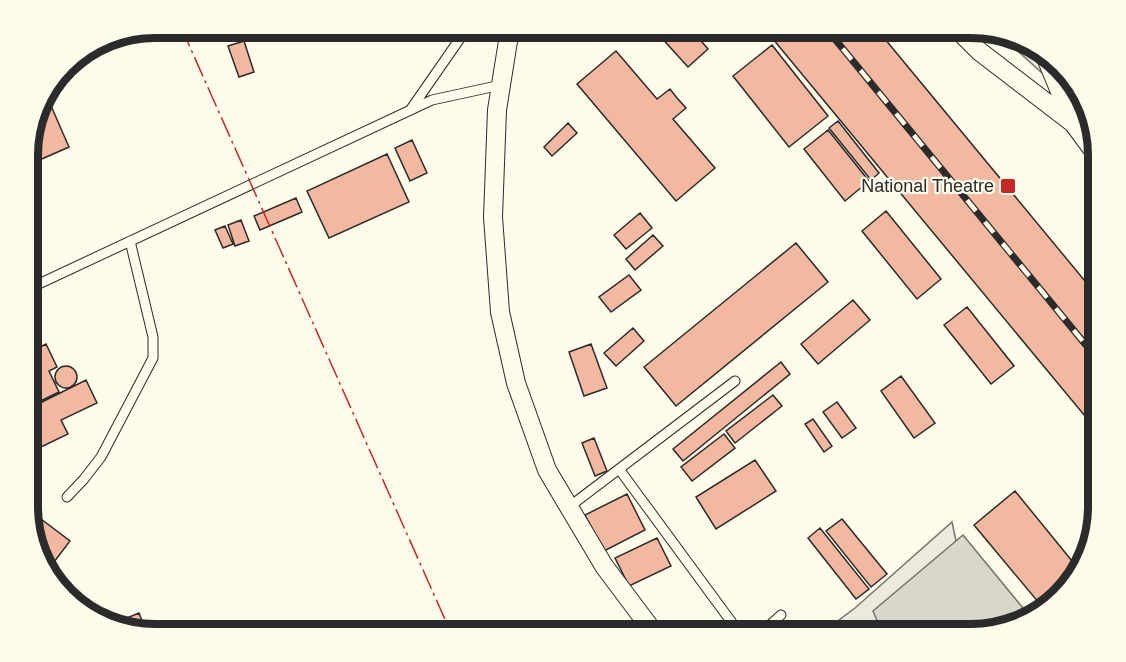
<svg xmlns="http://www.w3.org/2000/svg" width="1126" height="662" font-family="Arial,sans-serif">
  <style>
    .green { fill: #ecebdb; stroke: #74746e; stroke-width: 1.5 }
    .water { fill: #d8d7c9; stroke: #74746e; stroke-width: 1.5 }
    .building { fill: #f2b8a0; stroke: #2b2b2b; stroke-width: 1.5 }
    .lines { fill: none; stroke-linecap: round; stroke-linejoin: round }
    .service-casing { stroke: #2b2b2b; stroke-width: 11 }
    .minor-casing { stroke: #2b2b2b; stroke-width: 20 }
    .service { stroke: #fdfbea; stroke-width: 9 }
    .minor { stroke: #fdfbea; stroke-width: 18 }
    .rail-casing { stroke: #2b2b2b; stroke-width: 7 }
    .rail { stroke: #fdfbea; stroke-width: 4.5; stroke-dasharray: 14; stroke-linecap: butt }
    .power { stroke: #c62828; stroke-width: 1.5; stroke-dasharray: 21 4.5 3 4.5; stroke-linecap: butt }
    .poi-dot { fill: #c62828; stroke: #fdfbea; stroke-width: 2 }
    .labels { text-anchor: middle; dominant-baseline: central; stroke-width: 4.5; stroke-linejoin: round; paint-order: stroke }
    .poi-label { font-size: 18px; fill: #2b2b2b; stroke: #fdfbea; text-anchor: end }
    .rim { fill: none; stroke: #2b2b2b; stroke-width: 8 }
  </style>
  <rect width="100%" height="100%" fill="#fdfbea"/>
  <path class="green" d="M1000,35l35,9 47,47 10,33 -11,-16z
    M952,522l24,113h-157l36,-27z"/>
  <path class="water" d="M963,535l69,84 -53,16h-96l-10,-24z"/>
  <path class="building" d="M669,27h20l19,22 -20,18 -29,-32z
    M763,27h112l224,271v135z
    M244,41l10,31 -15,5 -11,-31z
    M772,45l56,71 -39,31 -56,-71z
    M616,51l41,48 13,-10 7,9 9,10 -13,11 42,49 -39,33 -99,-117z
    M45,92l24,55 -41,18v-26l12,-41z
    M838,121l41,52 -8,7 -42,-52z
    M568,123l9,10 -25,23 -8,-9z
    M828,130l41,51 -24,20 -41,-52z
    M412,140l15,33 -17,8 -15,-33z
    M387,154l22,48 -80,36 -22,-47z
    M296,198l6,14 -42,18 -6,-14z
    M886,211l55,68 -24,20 -55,-68z
    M640,213l12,15 -26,21 -12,-14z
    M241,220l8,21 -14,5 -7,-21z
    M225,226l8,18 -10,4 -8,-18z
    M653,235l10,11 -28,24 -9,-11z
    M796,243l32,39 -152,124 -32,-39z
    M629,275l12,15 -30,22 -12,-15z
    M853,300l17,20 -52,44 -17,-20z
    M967,307l47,59 -23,18 -47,-59z
    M633,328l11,13 -28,25 -12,-13z
    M46,344l11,23 -8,4 10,21 -31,15v-54z
    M591,344l16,44 -23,8 -15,-44z
    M781,362l9,12 -107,87 -10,-12z
    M55 377a11 11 0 1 1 22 0a11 11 0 1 1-22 0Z
    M901,376l34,47 -21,15 -33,-47z
    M86,380l11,23 -36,17 7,14 -27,13 -5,-10 -5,3 -3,-7v-24z
    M773,395l9,11 -47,37 -9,-12z
    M837,402l19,26 -14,10 -19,-26z
    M813,419l19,27 -8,6 -19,-28z
    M724,434l11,14 -43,33 -11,-14z
    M594,438l13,33 -12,5 -13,-33z
    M755,460l21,31 -60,38 -20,-32z
    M1015,491l66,81 -37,37 -70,-84z
    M627,494l18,36 -41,21 -19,-36z
    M37,516l33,25 -19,25 7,6 -7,9 -3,-3 -19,-52z
    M842,519l45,55 -16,13 -45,-56z
    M820,528l49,61 -13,10 -48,-61z
    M657,538l14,28 -42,20 -14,-28z
    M63,581l16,13 -6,7 -15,-14z
    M139,613l7,18 -3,1 -31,-8z"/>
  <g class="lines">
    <g class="service-casing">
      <path id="service" d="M411,109l57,-82
        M28,289l404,-189 69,-15
        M619,469l122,166
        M67,497l17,-18 17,-22 52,-99v-21l-23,-96
        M569,507l166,-126
        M759,635l22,-20"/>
    </g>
    <g class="minor-casing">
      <path id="minor" d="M514,27l-6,14 -11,69 -4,107 7,95 16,71 31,87 57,96 45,60 9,9
        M955,27l24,24 94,72
        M1044,53l29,70 26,35"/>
    </g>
    <use href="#service" class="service"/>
    <use href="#minor" class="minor"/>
    <g class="rail-casing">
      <path id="rail" d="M825,27l274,334"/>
    </g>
    <use href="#rail" class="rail"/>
    <path class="power" d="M181,27l271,608"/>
  </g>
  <rect class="poi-dot" x="1000" y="178" width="16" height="16" rx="3"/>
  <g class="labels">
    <g class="poi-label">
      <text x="994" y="186">National Theatre</text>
    </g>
  </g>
  <path d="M0 0H1126V662H0ZM155 38H971A117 117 0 0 1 1088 155V507A117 117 0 0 1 971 624H155A117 117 0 0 1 38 507V155A117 117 0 0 1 155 38Z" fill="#fdfbea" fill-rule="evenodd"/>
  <path class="rim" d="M155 38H971A117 117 0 0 1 1088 155V507A117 117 0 0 1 971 624H155A117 117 0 0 1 38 507V155A117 117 0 0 1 155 38Z"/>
</svg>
